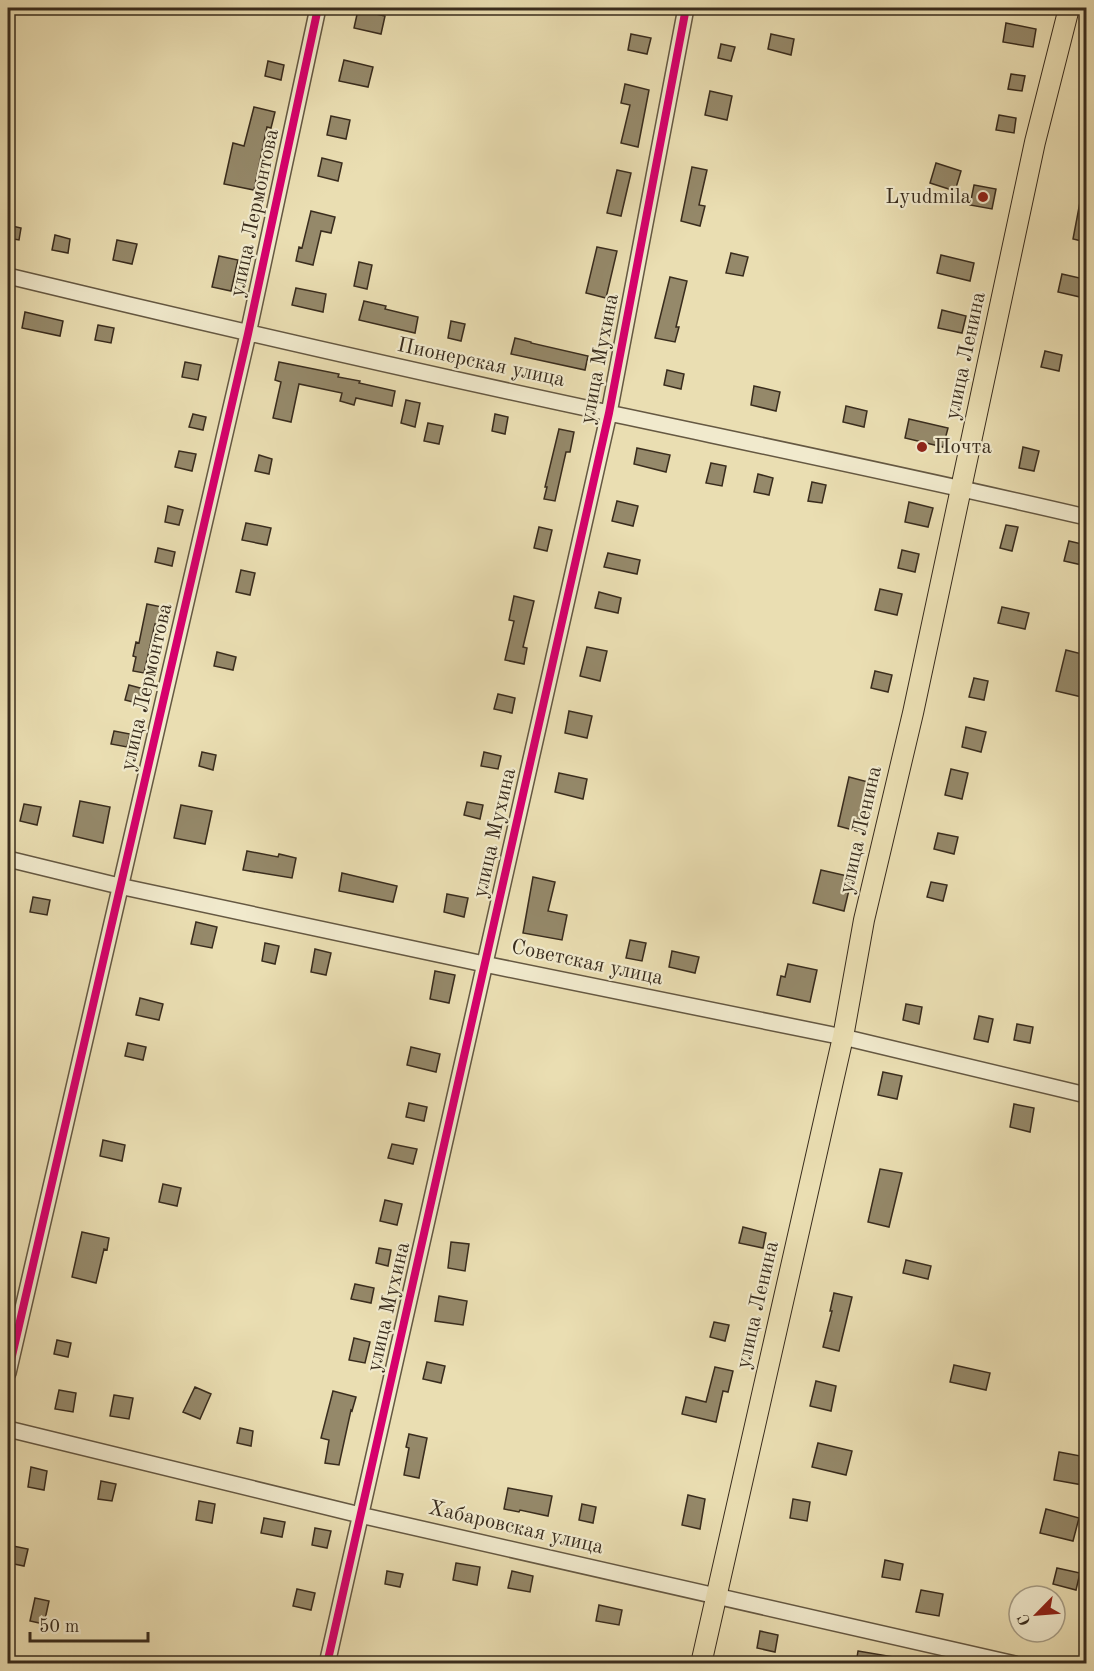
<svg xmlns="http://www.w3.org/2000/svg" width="1094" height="1671" font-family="'Old Standard TT',serif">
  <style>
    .building { fill: #95896a; stroke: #392c1d; stroke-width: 1.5 }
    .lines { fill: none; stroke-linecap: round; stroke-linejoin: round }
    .minor-casing { stroke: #655842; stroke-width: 18 }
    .major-casing { stroke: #392c1d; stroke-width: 22 }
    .minor { stroke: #f1eacd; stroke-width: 15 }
    .major { stroke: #eadeb2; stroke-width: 20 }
    .cycleway-casing { stroke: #f1eacd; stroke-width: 11 }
    .cycleway { stroke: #d6006c; stroke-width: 8 }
    .poi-dot { fill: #8f2418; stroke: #f1eacd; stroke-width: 2 }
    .labels { text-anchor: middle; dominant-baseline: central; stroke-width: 4.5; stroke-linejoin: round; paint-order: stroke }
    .poi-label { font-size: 21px; fill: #392c1d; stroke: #f1eacd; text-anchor: end }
    .street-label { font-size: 21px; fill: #392c1d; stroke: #f1eacd }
  </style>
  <rect width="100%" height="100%" fill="#eadeb2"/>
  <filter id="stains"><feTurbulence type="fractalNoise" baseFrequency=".00333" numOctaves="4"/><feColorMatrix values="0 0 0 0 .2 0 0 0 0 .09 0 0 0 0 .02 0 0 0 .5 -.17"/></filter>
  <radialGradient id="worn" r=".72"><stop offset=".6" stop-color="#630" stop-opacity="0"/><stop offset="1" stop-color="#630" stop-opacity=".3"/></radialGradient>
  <path class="building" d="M358,10l27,6 -4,18 -27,-6z
    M1006,23l30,6 -3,18 -30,-5z
    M631,34l20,4 -4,16 -19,-4z
    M771,34l23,5 -3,16 -23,-6z
    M721,44l14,3 -4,14 -13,-3z
    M344,60l29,7 -5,20 -29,-6z
    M268,61l16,4 -3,15 -16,-4z
    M1011,74l14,2 -3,15 -14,-2z
    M625,84l24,6 -11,57 -17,-4 9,-38 -9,-2z
    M710,91l22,5 -5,24 -22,-5z
    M254,107l21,5 -4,16 -4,-1 -13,63 -30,-6 9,-41 11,3z
    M999,115l17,3 -2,15 -18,-3z
    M331,116l19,4 -4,19 -19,-4z
    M322,158l20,5 -4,18 -20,-5z
    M936,163l25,8 -6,20 -25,-8z
    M692,167l15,3 -8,35 6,1 -5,20 -19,-5z
    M617,170l14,3 -10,43 -14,-3z
    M974,185l22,4 -4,20 -22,-4z
    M1080,202l6,1v39l-13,-3z
    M311,211l24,6 -4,16 -10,-2 -8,34 -17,-4 3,-14 3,1z
    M8,225l13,3 -2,12 -11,-2z
    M55,235l15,4 -2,14 -16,-3z
    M117,240l20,4 -5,20 -19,-4z
    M597,247l20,4 -11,47 -20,-5z
    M731,253l17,4 -5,19 -17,-3z
    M941,255l33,8 -4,18 -33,-8z
    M219,256l19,4 -7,31 -19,-4z
    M359,262l13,3 -5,24 -13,-3z
    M1062,274l22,5 -4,18 -22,-5z
    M670,277l17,4 -11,46h3l-4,15 -20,-4z
    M296,288l30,6 -3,18 -31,-7z
    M364,301l22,5 -1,3 33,8 -3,16 -56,-13z
    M942,310l24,6 -4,17 -24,-5z
    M25,312l38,9 -3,15 -38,-8z
    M451,321l14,3 -4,17 -13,-3z
    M98,325l16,3 -3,15 -16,-3z
    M515,338l16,4v1l57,13 -3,14 -74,-16z
    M1045,351l17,4 -3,16 -18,-4z
    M185,362l16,3 -3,15 -16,-3z
    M279,362l60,12 -1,3 22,4 -1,2 36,8 -3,15 -36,-8 -2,7 -14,-4 2,-8 -43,-9 -8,38 -18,-4 8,-36 -6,-2z
    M667,370l17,4 -3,15 -17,-4z
    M754,386l26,6 -4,19 -25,-6z
    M406,400l14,3 -5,24 -14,-4z
    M846,406l21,5 -3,16 -21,-5z
    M193,414l13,3 -3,13 -14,-3z
    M495,414l13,3 -3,17 -13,-3z
    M909,419l39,9 -5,19 -38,-9z
    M428,423l15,3 -4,18 -15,-3z
    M559,429l15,3 -4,20h-4l-11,49 -11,-2 3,-12h-2z
    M1023,447l16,4 -5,20 -15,-3z
    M637,448l33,7 -4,17 -32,-8z
    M179,451l17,3 -4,17 -17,-4z
    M259,455l13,4 -3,15 -14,-3z
    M711,463l15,3 -4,20 -16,-3z
    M758,474l15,4 -4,17 -15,-3z
    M812,482l14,3 -4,18 -14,-2z
    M617,501l21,5 -5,20 -21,-5z
    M909,502l24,6 -5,19 -23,-5z
    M168,506l15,4 -4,15 -14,-3z
    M246,523l25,5 -4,17 -25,-5z
    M1006,525l12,2 -6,24 -12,-3z
    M539,527l13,3 -5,21 -13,-3z
    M1069,541l17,4 -4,20 -18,-4z
    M158,548l17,4 -3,14 -17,-4z
    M902,550l17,4 -4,18 -17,-4z
    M608,553l32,7 -3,14 -33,-7z
    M241,570l14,3 -5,22 -14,-3z
    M880,589l22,5 -5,21 -22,-5z
    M599,592l22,6 -3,15 -23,-5z
    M514,596l20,5 -11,46 4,1 -3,16 -19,-4 9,-39 -5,-1z
    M147,604l15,3 -4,18 -3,-1 -11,49 -11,-2 3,-14 -3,-1 3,-14 3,1z
    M1002,607l27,6 -4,16 -27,-6z
    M587,647l20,4 -7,30 -20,-5z
    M1066,650l20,5v43l-30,-7z
    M217,652l19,5 -3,13 -19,-4z
    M875,671l17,4 -4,17 -17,-4z
    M974,678l14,3 -4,19 -15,-3z
    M129,685l15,4 -3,15 -16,-4z
    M498,694l17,4 -3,15 -18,-4z
    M569,711l23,5 -5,22 -22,-5z
    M966,727l20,5 -5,20 -19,-5z
    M114,731l16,3 -3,13 -16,-3z
    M202,752l14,3 -3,15 -14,-4z
    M484,752l17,4 -3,13 -17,-3z
    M951,769l17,4 -6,26 -17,-4z
    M559,773l28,6 -4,20 -28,-7z
    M849,777l19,5 -11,49 -19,-5z
    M80,801l30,6 -7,36 -30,-7z
    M467,802l16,3 -3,14 -16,-4z
    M24,804l17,3 -4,18 -17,-4z
    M181,805l31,6 -7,33 -31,-6z
    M938,833l20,4 -4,17 -20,-5z
    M247,851l31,6 1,-3 17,4 -4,20 -49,-8z
    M821,870l31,7 -8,34 -31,-8z
    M342,873l55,13 -4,16 -54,-11z
    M533,877l22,5 -7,29 19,4 -5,25 -39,-7z
    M931,882l16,3 -4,16 -16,-4z
    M447,894l21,4 -4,19 -20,-5z
    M33,897l17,3 -3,15 -17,-3z
    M196,922l21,5 -5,21 -21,-4z
    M630,940l16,3 -4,18 -16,-3z
    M265,943l14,3 -4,18 -13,-3z
    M315,949l16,4 -5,22 -15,-3z
    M672,951l27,6 -4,16 -26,-6z
    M788,964l29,6 -7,32 -33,-7 4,-19 4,1z
    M435,971l20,4 -6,28 -19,-4z
    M140,998l23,6 -4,16 -23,-5z
    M906,1004l16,3 -3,17 -16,-4z
    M979,1016l14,3 -5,23 -14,-3z
    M1017,1024l16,3 -3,16 -16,-3z
    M128,1043l18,4 -3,13 -18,-4z
    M411,1047l29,7 -4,18 -29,-7z
    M883,1072l19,4 -5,23 -19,-4z
    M409,1103l18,4 -3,14 -18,-4z
    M1014,1104l20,4 -4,24 -20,-5z
    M103,1140l22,5 -3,16 -22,-5z
    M392,1144l25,5 -4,15 -25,-6z
    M880,1169l22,4 -13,54 -21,-5z
    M163,1184l18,4 -4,18 -18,-4z
    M385,1200l17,4 -5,21 -17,-4z
    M743,1227l23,6 -3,15 -24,-5z
    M82,1232l27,6 -2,12 -3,-1 -8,34 -24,-6z
    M451,1242l18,2 -4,27 -17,-3z
    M379,1248l12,2 -3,16 -12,-3z
    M906,1260l25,6 -3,13 -25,-6z
    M355,1284l19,4 -3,15 -20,-4z
    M834,1293l18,4 -13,54 -16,-4 9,-36h-2z
    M439,1296l28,5 -4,24 -28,-4z
    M714,1322l15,3 -4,16 -15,-4z
    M354,1338l16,4 -5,21 -16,-3z
    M57,1340l14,3 -3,14 -14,-3z
    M427,1362l18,4 -4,17 -18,-4z
    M954,1365l36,8 -4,17 -36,-8z
    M715,1367l18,4 -5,21 -5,-1 -7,31 -34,-8 4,-17 20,5z
    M816,1381l20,5 -5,25 -21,-5z
    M195,1387l16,7 -11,25 -17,-7z
    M59,1390l17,3 -3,19 -18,-3z
    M333,1391l23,6 -4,14 -1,-1 -12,55 -14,-2 4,-23 -8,-2z
    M114,1395l19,3 -4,21 -19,-3z
    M240,1428l13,3 -2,15 -14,-3z
    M409,1434l18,4 -8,40 -15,-3 5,-27 -3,-1z
    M818,1443l34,8 -6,24 -34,-8z
    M1059,1452l27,5 -3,28 -29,-5z
    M31,1467l16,4 -3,19 -16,-3z
    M101,1481l15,3 -4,17 -14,-2z
    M508,1488l44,8 -4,20 -28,-6 -1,2 -15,-3z
    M688,1495l17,4 -5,30 -18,-4z
    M793,1499l17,3 -3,19 -17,-3z
    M199,1501l16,3 -3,19 -16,-3z
    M582,1504l14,3 -3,16 -14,-3z
    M1046,1509l33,9 -6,23 -33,-8z
    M264,1518l21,4 -3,15 -21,-4z
    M315,1528l16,3 -4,17 -15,-3z
    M13,1546l15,3 -4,17 -15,-3z
    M885,1560l18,4 -3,16 -18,-3z
    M456,1563l24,4 -3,18 -24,-5z
    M1057,1568l23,5 -4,17 -23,-6z
    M387,1571l16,3 -3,13 -15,-3z
    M512,1571l21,5 -3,16 -22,-4z
    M297,1589l18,4 -4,17 -18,-4z
    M921,1590l22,4 -4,22 -23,-4z
    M35,1598l14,3 -5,23 -14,-3z
    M599,1605l23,5 -3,15 -23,-4z
    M760,1631l18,4 -3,17 -18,-4z
    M858,1651l36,6 -1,7h-37z"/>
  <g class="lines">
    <g class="minor-casing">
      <path id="minor" d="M8,276c199,48 400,94 601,137 159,34 319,67 477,104
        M8,859l111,27 365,78 359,73 243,58
        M8,1373l240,-1039 70,-326
        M8,1429l352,86 655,149
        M327,1664l282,-1251 77,-405"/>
    </g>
    <g class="major-casing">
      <path id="major" d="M701,1664l142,-627 21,-117 49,-207 122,-571 34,-134"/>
    </g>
    <use href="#minor" class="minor"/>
    <use href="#major" class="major"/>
    <g class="cycleway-casing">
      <path id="cycleway" d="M8,1373l240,-1039 70,-326
        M327,1664l282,-1251 77,-405"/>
    </g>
    <use href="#cycleway" class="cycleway"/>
  </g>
  <g class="poi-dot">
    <circle cx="983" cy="197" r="6"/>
    <circle cx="922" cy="447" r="6"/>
  </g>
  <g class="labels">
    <g class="poi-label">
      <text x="971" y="197">Lyudmila</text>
      <text x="934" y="447" text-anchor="start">Почта</text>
    </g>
    <g class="street-label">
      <text transform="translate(255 213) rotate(-78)">улица Лермонтова</text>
      <text transform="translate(966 356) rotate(-78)">улица Ленина</text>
      <text transform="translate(600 359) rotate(-79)">улица Мухина</text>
      <text transform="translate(481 363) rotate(12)">Пионерская улица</text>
      <text transform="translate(147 687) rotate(-77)">улица Лермонтова</text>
      <text transform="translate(861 830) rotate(-77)">улица Ленина</text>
      <text transform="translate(495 833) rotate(-77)">улица Мухина</text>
      <text transform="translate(587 963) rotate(12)">Советская улица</text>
      <text transform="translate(758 1305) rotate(-77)">улица Ленина</text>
      <text transform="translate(389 1307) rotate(-77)">улица Мухина</text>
      <text transform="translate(516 1528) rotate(13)">Хабаровская улица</text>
    </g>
  </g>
  <rect width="1094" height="1671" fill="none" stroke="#eadeb2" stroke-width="30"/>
  <rect x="9" y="9" width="1076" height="1653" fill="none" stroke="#392c1d" stroke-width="3"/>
  <rect x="15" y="15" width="1064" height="1641" fill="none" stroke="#392c1d" stroke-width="1.5"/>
  <g transform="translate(1037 1614) rotate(245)"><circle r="28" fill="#f1eacd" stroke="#a79e87" stroke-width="1.5"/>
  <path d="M0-4.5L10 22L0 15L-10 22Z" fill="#8f2418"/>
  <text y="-9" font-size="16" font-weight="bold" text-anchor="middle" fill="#392c1d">С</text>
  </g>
  <path d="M30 1632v9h118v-9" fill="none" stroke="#392c1d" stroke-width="3"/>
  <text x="39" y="1632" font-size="18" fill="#392c1d" stroke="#f1eacd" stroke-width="4.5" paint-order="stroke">50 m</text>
  <rect width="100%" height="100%" filter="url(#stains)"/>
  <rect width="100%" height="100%" fill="url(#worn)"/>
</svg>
